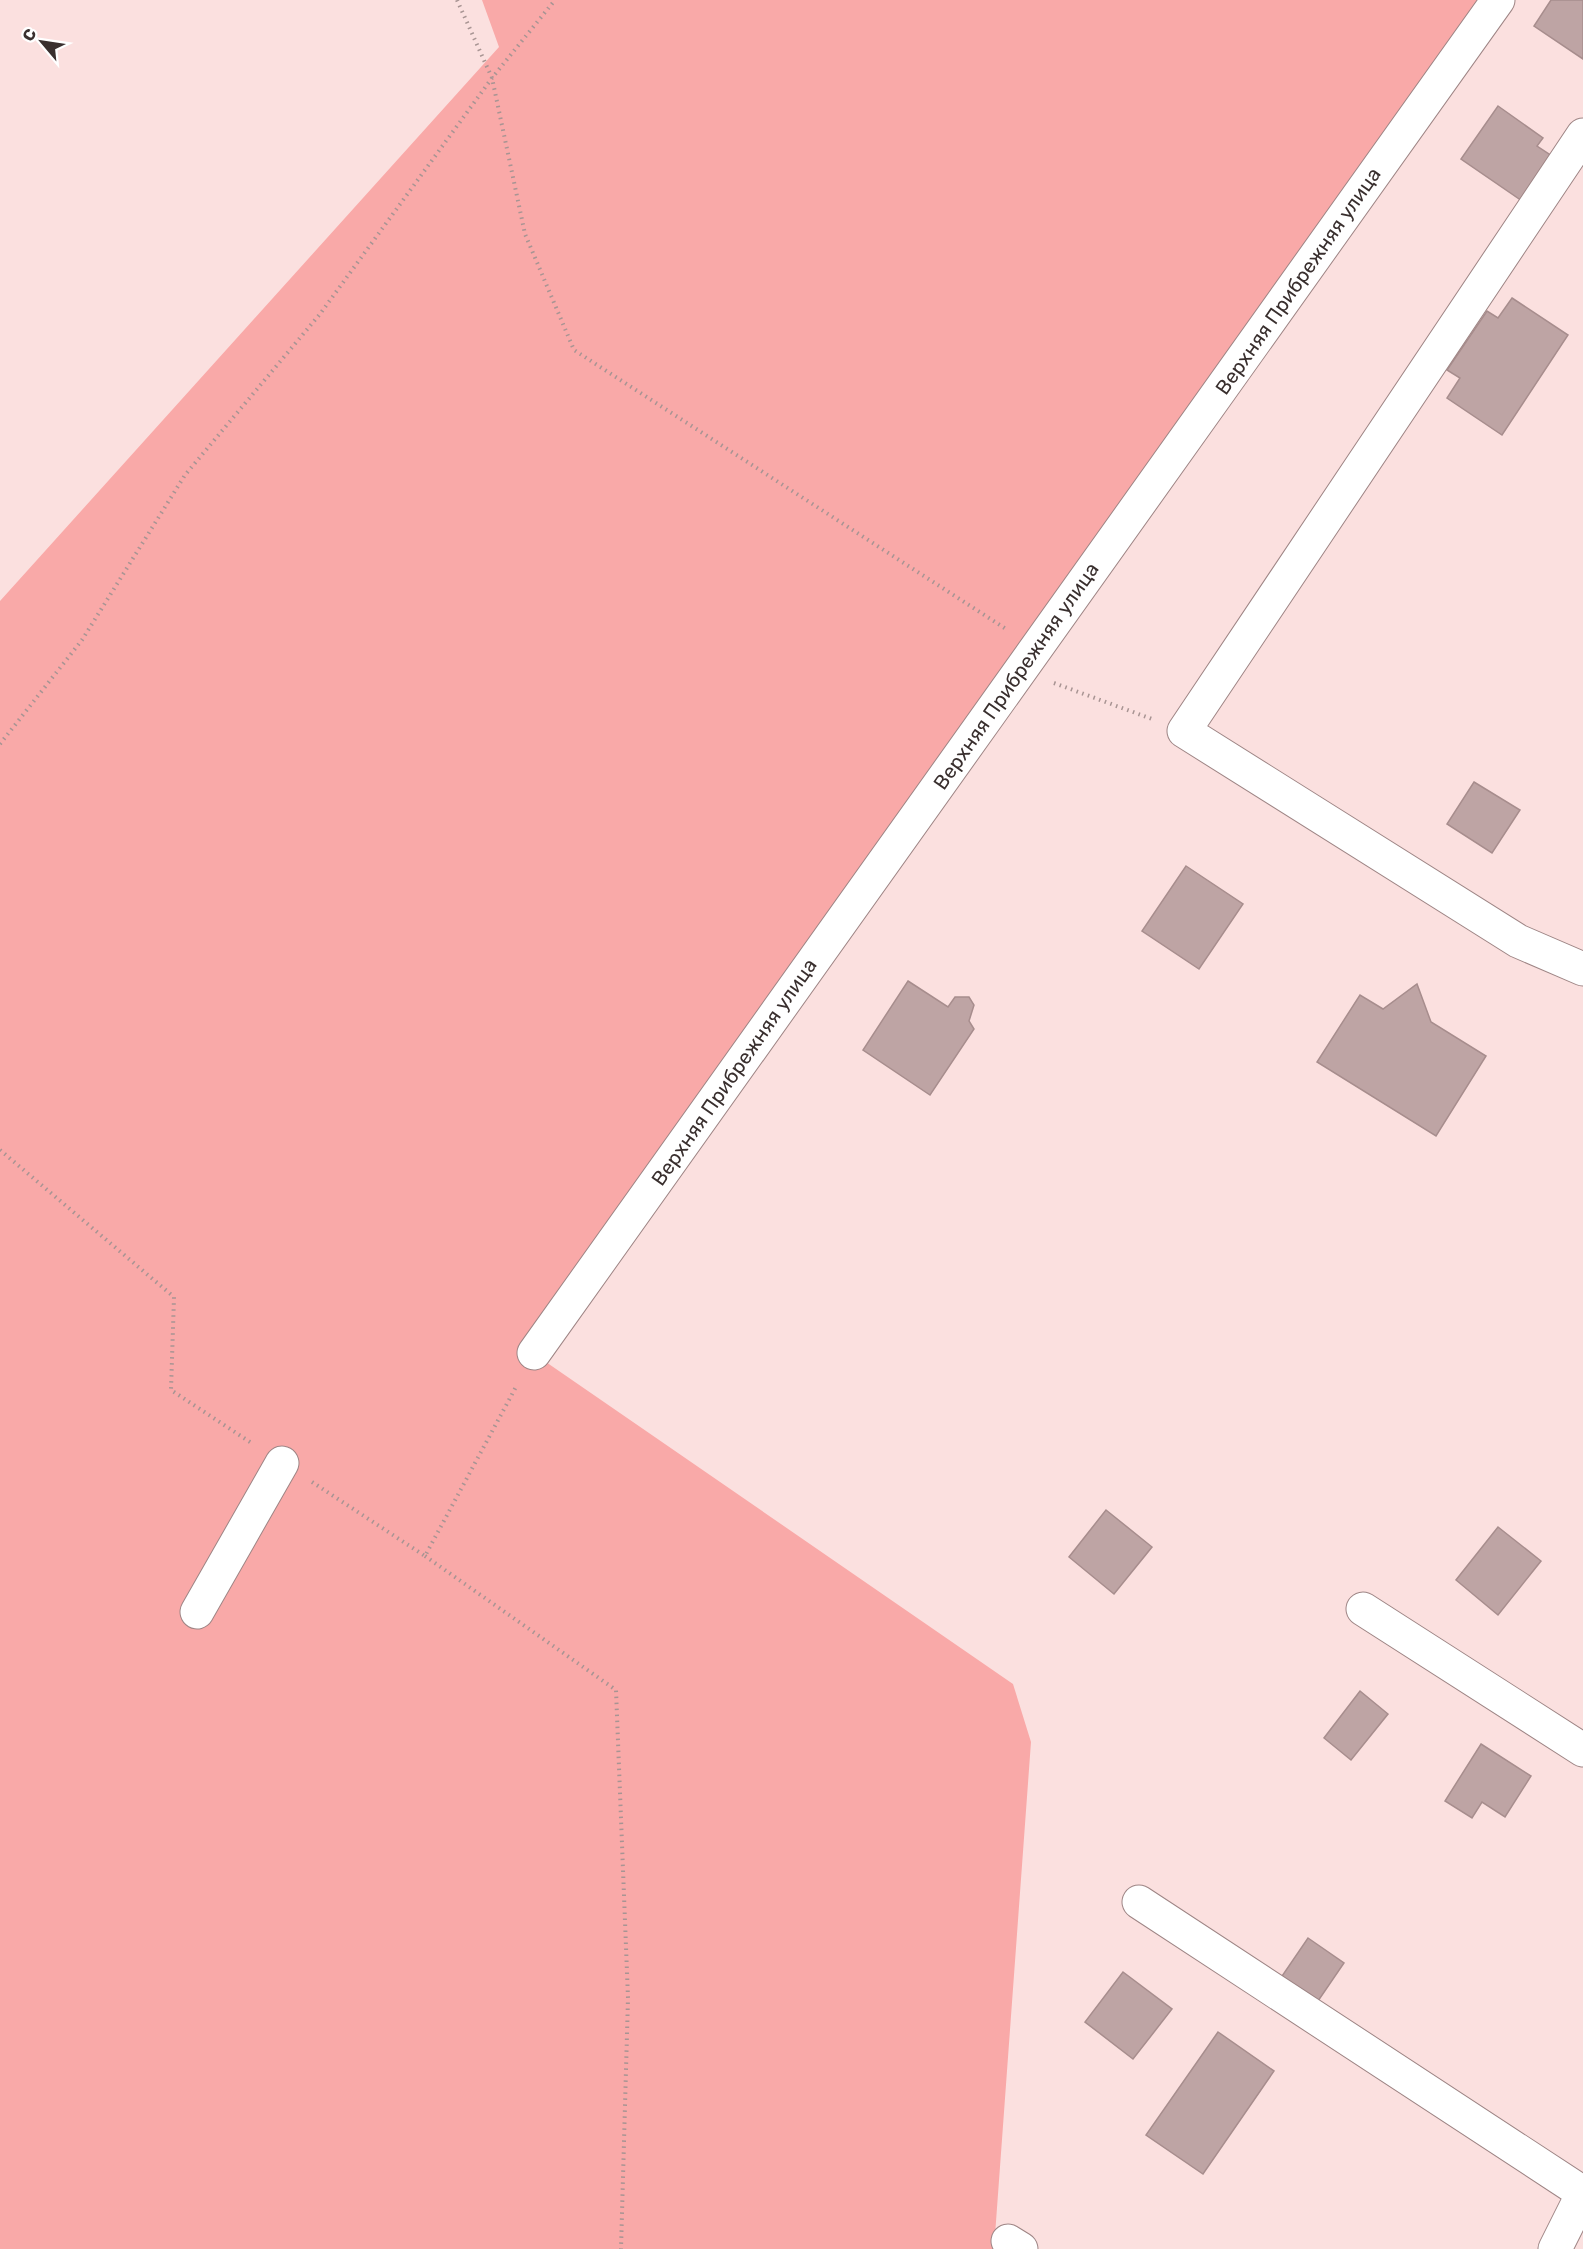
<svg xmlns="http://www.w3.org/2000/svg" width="1583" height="2249" font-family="Rubik,sans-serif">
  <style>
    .green { fill: #f9a9a8 }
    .building { fill: #bea4a4; stroke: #a78d8d; stroke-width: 1.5 }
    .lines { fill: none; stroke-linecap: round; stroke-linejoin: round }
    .minor-casing { stroke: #9e8585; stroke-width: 35 }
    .path { stroke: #a89493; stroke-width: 4; stroke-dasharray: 1.5 4.5; stroke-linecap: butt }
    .minor { stroke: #fff; stroke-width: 33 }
    .labels { text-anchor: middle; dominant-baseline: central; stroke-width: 4.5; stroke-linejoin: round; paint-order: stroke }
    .street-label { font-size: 20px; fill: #392f2e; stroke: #fff }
  </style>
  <rect width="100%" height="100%" fill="#fbe0df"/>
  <path class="green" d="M482,0h1007l-946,1360 470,324 18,58 -37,507h-994v-1648l499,-554z"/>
  <path class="building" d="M1551,0h32v59l-49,-33z
    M1498,106l45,32 -6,8 18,12 -30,45 -64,-44z
    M1512,298l56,37 -66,100 -55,-37 13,-20 -13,-8 40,-59 11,7z
    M1474,782l46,28 -28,43 -45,-29z
    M1186,866l57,38 -44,65 -57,-38z
    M908,981l40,26 7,-10h14l5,8 -5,16 5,8 -44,66 -67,-45z
    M1417,984l14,38 55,34 -50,80 -119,-74 43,-67 23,14z
    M1106,1510l46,37 -38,47 -45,-37z
    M1498,1527l43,34 -43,54 -42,-35z
    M1360,1691l28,23 -37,46 -27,-22z
    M1481,1744l50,32 -26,41 -23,-15 -10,16 -27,-17z
    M1308,1938l36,25 -28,41 -36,-25z
    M1123,1972l49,37 -39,50 -48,-37z
    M1218,2032l56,39 -71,103 -57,-39z"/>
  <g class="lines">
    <g class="minor-casing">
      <path id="minor" d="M1583,135l-399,596 334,210 65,28
        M534,1353l964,-1353
        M1363,1609l220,141
        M197,1612l85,-149
        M1139,1902l444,291
        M1008,2241l13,8
        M1555,2249l28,-56"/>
    </g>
    <path class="path" d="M457,0l35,78 33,156 49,116 432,279
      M1054,683l98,36
      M0,744l82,-104 103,-165 135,-161 172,-236 63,-78
      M0,1150l174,147 -3,93 82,54
      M312,1482l113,74 92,-171
      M425,1556l191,134 12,308 -7,251"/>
    <use href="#minor" class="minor"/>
  </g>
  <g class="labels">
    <g class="street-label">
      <text transform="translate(1298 281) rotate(-55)">Верхняя Прибрежняя улица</text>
      <text transform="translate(1016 676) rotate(-55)">Верхняя Прибрежняя улица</text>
      <text transform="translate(734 1072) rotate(-55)">Верхняя Прибрежняя улица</text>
    </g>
  </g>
  <g transform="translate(42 42) rotate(299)" stroke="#ffffff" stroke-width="4.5" paint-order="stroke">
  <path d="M0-4.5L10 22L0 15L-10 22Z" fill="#392f2e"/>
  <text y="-9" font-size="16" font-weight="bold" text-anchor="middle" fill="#392f2e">С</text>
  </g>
</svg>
